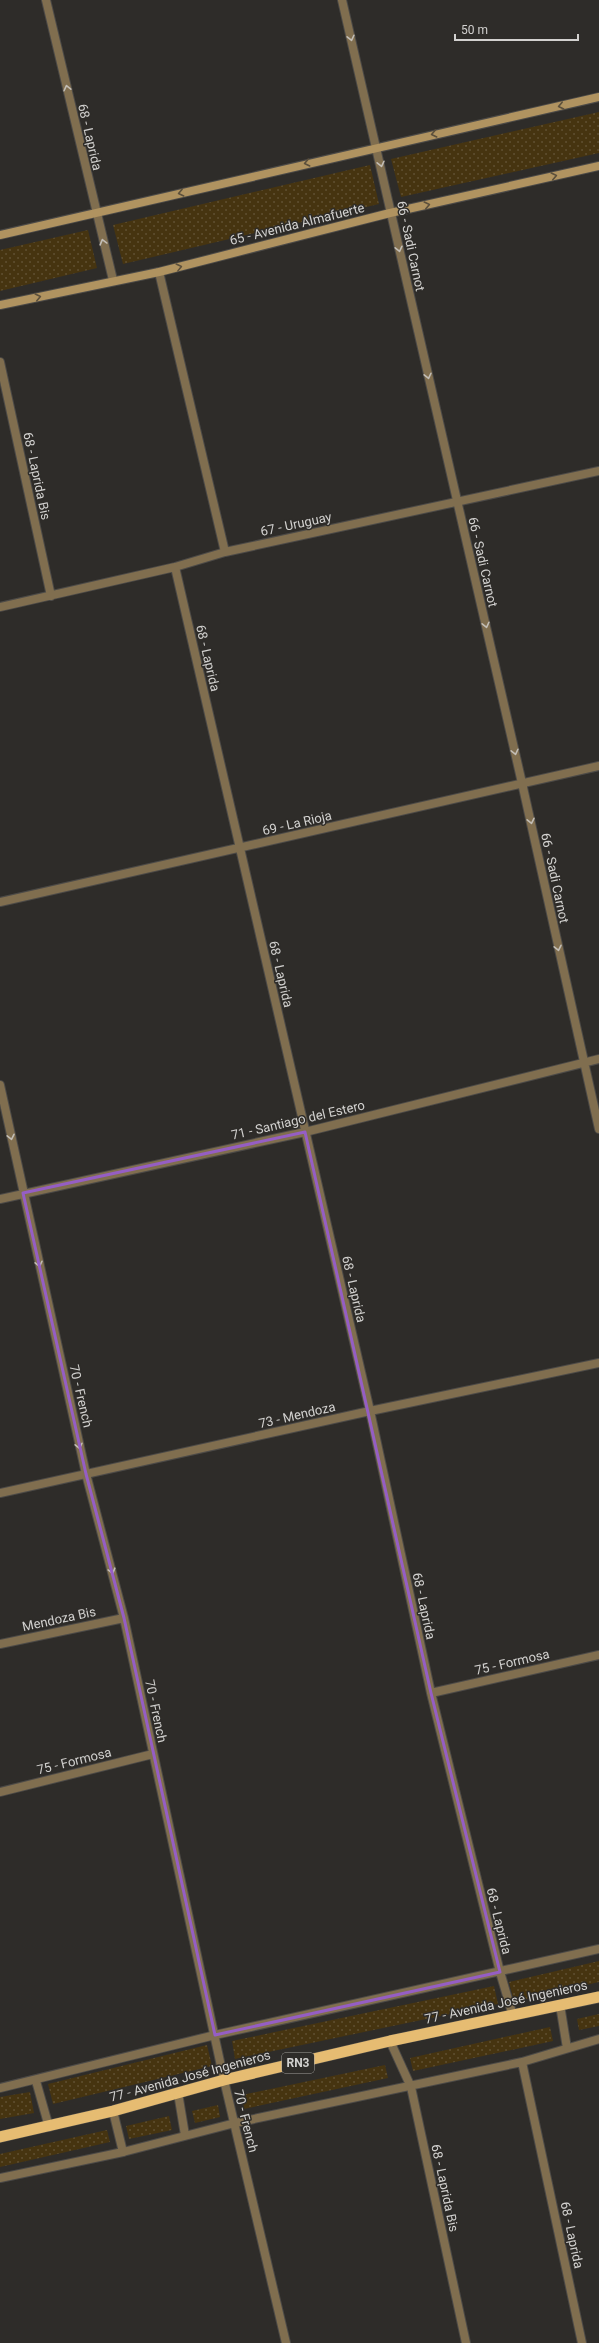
<svg xmlns="http://www.w3.org/2000/svg" width="599" height="2343" font-family="Roboto,sans-serif">
  <style>
    .grass { fill: url(#grass-dots) }
    .lines { fill: none; stroke-linecap: round; stroke-linejoin: round }
    .service-casing { stroke: #4c4a47; stroke-width: 10 }
    .minor-casing { stroke: #4c4a47; stroke-width: 10 }
    .secondary-casing { stroke: #4c4a47; stroke-width: 10 }
    .trunk-casing { stroke: #4c4a47; stroke-width: 12 }
    .service { stroke: #806e4f; stroke-width: 8 }
    .minor { stroke: #806e4f; stroke-width: 8 }
    .secondary { stroke: #b09360; stroke-width: 8 }
    .trunk { stroke: #e6bc72; stroke-width: 11 }
    .oneway { stroke: #c2bdb5 }
    .oneway2 { stroke: #5c503c }
    .marked { fill: none; stroke: #955ec4; stroke-width: 3; stroke-linejoin: round }
    .labels { text-anchor: middle; dominant-baseline: central; stroke-width: 3; stroke-linejoin: round; paint-order: stroke }
    .shield { fill: #2e2c29; stroke: #a1a09d; stroke-width: 1 }
    .shield-label { font-size: 12px; font-weight: bold; fill: #d2d1cf }
    .street-label { font-size: 13px; fill: #d2d1cf; stroke: #2e2c29 }
  </style>
  <defs>
    <pattern id="grass-dots" width="8" height="8" patternUnits="userSpaceOnUse"><rect width="8" height="8" fill="#463410"/><path d="M2 2h.1M6 6h.1" fill="none" stroke="#605032" stroke-width="1.8" stroke-linecap="round"/></pattern>
  </defs>
  <rect width="100%" height="100%" fill="#2e2c29"/>
  <path class="grass" d="M599,112v41l-198,44 -10,-38z
    M370,165l9,39 -256,60 -10,-39z
    M88,230l9,38 -97,23v-41z
    M599,1961v21l-85,20 -5,-20z
    M494,1986l4,18 -263,55 -3,-18z
    M599,2014v12l-20,4 -2,-11z
    M550,2027l3,14 -140,30 -3,-13z
    M207,2045l5,21 -159,38 -5,-20z
    M385,2065l3,13 -144,31 -2,-14z
    M30,2092l4,21 -34,6v-22z
    M218,2105l2,12 -25,6 -3,-12z
    M169,2116l3,14 -43,9 -3,-13z
    M107,2130l3,12 -110,25v-13z"/>
  <g class="lines">
    <g class="service-casing">
      <path id="service" d="M36,2081l13,46
        M178,2093l7,42
        M113,2111l10,41"/>
    </g>
    <g class="minor-casing">
      <path id="minor" d="M46,0l67,280
        M342,0l180,783 77,346
        M159,272l66,280
        M0,362l51,234
        M175,567l195,844 61,282 69,279 13,44
        M0,607l175,-40 50,-15 374,-81
        M0,902l599,-136
        M0,1085l86,389 38,144 100,462 62,263
        M0,1199l305,-67 294,-73
        M0,1493l370,-82 229,-48
        M0,1644l124,-26
        M431,1693l168,-38
        M0,1792l153,-38
        M560,2005l7,43
        M390,2041l21,46 55,256
        M522,2062l60,281
        M0,2088l215,-53 384,-86
        M0,2178l123,-26 112,-29 287,-61 77,-23"/>
    </g>
    <g class="secondary-casing">
      <path id="secondary" d="M0,235l599,-138
        M0,305l159,-33 231,-59 209,-47"/>
    </g>
    <g class="trunk-casing">
      <path id="trunk" d="M0,2137l113,-26 111,-31 166,-39 209,-44"/>
    </g>
    <use href="#service" class="service"/>
    <use href="#minor" class="minor"/>
    <use href="#secondary" class="secondary"/>
    <use href="#trunk" class="trunk"/>
  </g>
  <defs><path id="oneway-chevron" d="M-2-3.5L2.5 0L-2 3.5" fill="none" stroke-width="1.6" stroke-linecap="round" stroke-linejoin="round"/></defs>
  <g class="oneway">
    <use href="#oneway-chevron" transform="translate(351 38) rotate(77)"/>
    <use href="#oneway-chevron" transform="translate(67 88) rotate(-103)"/>
    <use href="#oneway-chevron" transform="translate(381 164) rotate(77)"/>
    <use href="#oneway-chevron" transform="translate(103 242) rotate(-105)"/>
    <use href="#oneway-chevron" transform="translate(399 249) rotate(77)"/>
    <use href="#oneway-chevron" transform="translate(428 376) rotate(77)"/>
    <use href="#oneway-chevron" transform="translate(486 625) rotate(77)"/>
    <use href="#oneway-chevron" transform="translate(515 752) rotate(77)"/>
    <use href="#oneway-chevron" transform="translate(531 821) rotate(78)"/>
    <use href="#oneway-chevron" transform="translate(558 948) rotate(78)"/>
    <use href="#oneway-chevron" transform="translate(11 1137) rotate(78)"/>
    <use href="#oneway-chevron" transform="translate(39 1264) rotate(77)"/>
    <use href="#oneway-chevron" transform="translate(79 1446) rotate(77)"/>
    <use href="#oneway-chevron" transform="translate(112 1571) rotate(75)"/>
  </g>
  <g class="oneway2">
    <use href="#oneway-chevron" transform="translate(561 106) rotate(167)"/>
    <use href="#oneway-chevron" transform="translate(434 134) rotate(167)"/>
    <use href="#oneway-chevron" transform="translate(307 163) rotate(167)"/>
    <use href="#oneway-chevron" transform="translate(554 176) rotate(-13)"/>
    <use href="#oneway-chevron" transform="translate(181 193) rotate(167)"/>
    <use href="#oneway-chevron" transform="translate(427 205) rotate(-13)"/>
    <use href="#oneway-chevron" transform="translate(179 267) rotate(-14)"/>
    <use href="#oneway-chevron" transform="translate(38 297) rotate(-13)"/>
  </g>
  <path class="marked" d="M305,1132l126,561 69,279 -285,63 -91,-417 -38,-144 -63,-281z"/>
  <g class="labels">
    <rect class="shield" x="282" y="2053" width="32" height="20" rx="3"/>
    <g class="shield-label">
      <text x="298" y="2063">RN3</text>
    </g>
    <g class="street-label">
      <text transform="translate(90 137) rotate(77)">68 - Laprida</text>
      <text transform="translate(297 224) rotate(-14)">65 - Avenida Almafuerte</text>
      <text transform="translate(411 246) rotate(78)">66 - Sadi Carnot</text>
      <text transform="translate(37 476) rotate(78)">68 - Laprida Bis</text>
      <text transform="translate(296 524) rotate(-12)">67 - Uruguay</text>
      <text transform="translate(483 562) rotate(77)">66 - Sadi Carnot</text>
      <text transform="translate(208 658) rotate(77)">68 - Laprida</text>
      <text transform="translate(297 823) rotate(-13)">69 - La Rioja</text>
      <text transform="translate(555 878) rotate(78)">66 - Sadi Carnot</text>
      <text transform="translate(281 974) rotate(77)">68 - Laprida</text>
      <text transform="translate(298 1120) rotate(-13)">71 - Santiago del Estero</text>
      <text transform="translate(354 1289) rotate(77)">68 - Laprida</text>
      <text transform="translate(81 1396) rotate(77)">70 - French</text>
      <text transform="translate(297 1415) rotate(-13)">73 - Mendoza</text>
      <text transform="translate(424 1606) rotate(78)">68 - Laprida</text>
      <text transform="translate(59 1619) rotate(-12)">Mendoza Bis</text>
      <text transform="translate(512 1662) rotate(-13)">75 - Formosa</text>
      <text transform="translate(156 1711) rotate(78)">70 - French</text>
      <text transform="translate(74 1761) rotate(-14)">75 - Formosa</text>
      <text transform="translate(499 1921) rotate(76)">68 - Laprida</text>
      <text transform="translate(506 2002) rotate(-12)">77 - Avenida José Ingenieros</text>
      <text transform="translate(190 2076) rotate(-15)">77 - Avenida José Ingenieros</text>
      <text transform="translate(246 2121) rotate(76)">70 - French</text>
      <text transform="translate(445 2188) rotate(78)">68 - Laprida Bis</text>
      <text transform="translate(572 2235) rotate(78)">68 - Laprida</text>
    </g>
  </g>
  <path d="M455 34v6h123v-6" fill="none" stroke="#d2d1cf" stroke-width="2"/>
  <text x="461" y="34" font-size="12" fill="#d2d1cf" stroke="#2e2c29" stroke-width="3" paint-order="stroke">50 m</text>
</svg>
